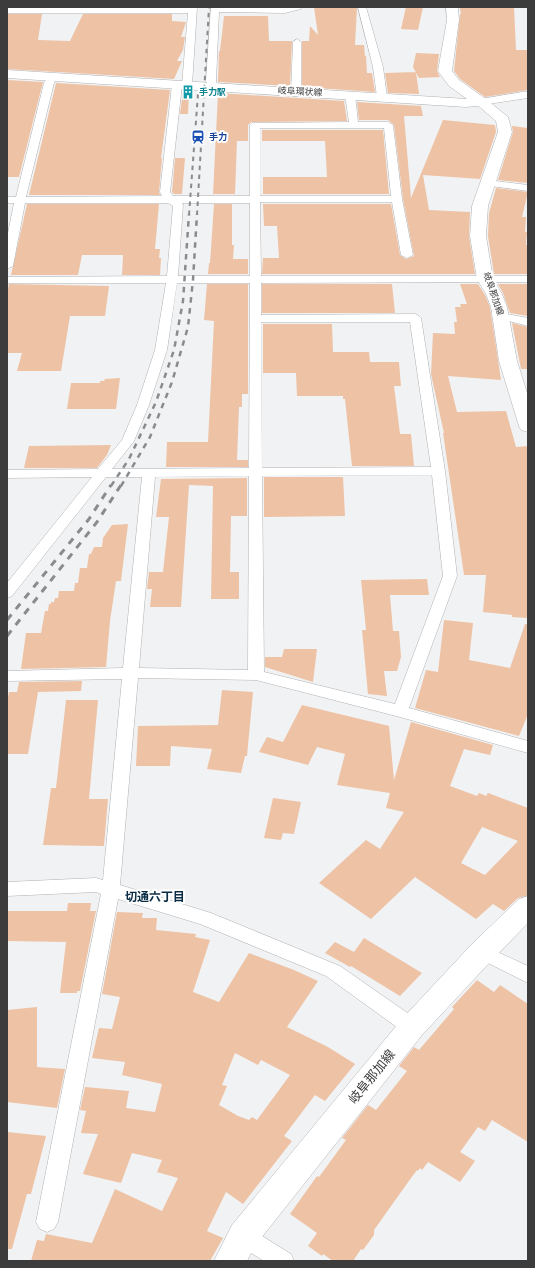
<svg xmlns="http://www.w3.org/2000/svg" width="535" height="1268" font-family="'Varela Round','Noto Sans JP',sans-serif">
  <style>
    .building { fill: #eec2a4; fill-rule: evenodd }
    .lines { fill: none; stroke-linecap: round; stroke-linejoin: round }
    .street-casing { stroke: #b1b1b3; stroke-width: 1 }
    .secondary-casing { stroke: #b1b1b3; stroke-width: 1 }
    .primary-casing { stroke: #b1b1b3; stroke-width: 1 }
    .street { fill: #fff; fill-rule: evenodd }
    .secondary { fill: #fff; fill-rule: evenodd }
    .primary { fill: #fff; fill-rule: evenodd }
    .rail-far2 { stroke: #8a8b8c; stroke-width: 2; stroke-dasharray: 4.5 4.5; stroke-linecap: butt }
    .rail-far1 { stroke: #8a8b8c; stroke-width: 2.5; stroke-dasharray: 5.5 5.5; stroke-linecap: butt }
    .rail { stroke: #8a8b8c; stroke-width: 3; stroke-dasharray: 7 7; stroke-linecap: butt }
    .labels { text-anchor: middle; dominant-baseline: central; stroke-width: 4; stroke-linejoin: round; paint-order: stroke }
    .far-culture-label { font-size: 9px; font-weight: bold; fill: #0d838f; stroke: #fff; text-anchor: start }
    .far-street-label { font-size: 9px; fill: #3c3c3d; stroke: #fff }
    .far-transit-label { font-size: 9px; font-weight: bold; fill: #164399; stroke: #fff; text-anchor: start }
    .neighbourhood-label { font-size: 12px; font-weight: bold; fill: #092c44; stroke: #fff }
    .near-street-label { font-size: 13px; fill: #3c3c3d; stroke: #fff }
  </style>
  <rect width="100%" height="100%" fill="#f1f2f4"/>
  <path class="building" d="M314,7h43l-2,38h9l1,11h1l1,17h5l3,19 -73,-5v-46h7l1,-15 8,9z
    M406,7h17l-5,23 -17,-1z
    M514,7l2,43h12v40l-43,7 -25,-18 -6,-8 6,-57h1l-1,-6z
    M7,14h35l-4,26 32,1 13,-27h89v7l14,1 -5,15h4l-2,13 -6,11h5l-8,18 -167,-10z
    M224,16h44l1,25h23l-2,45 -72,-4 1,-31h1z
    M416,53l23,1 -2,17 3,6 -21,1 -6,-11z
    M416,72l3,22 -31,-1 -3,-20z
    M7,80l36,2 -24,95h-12z
    M56,83l114,7 -9,68h1l-3,34 1,3h-131z
    M183,91h6l-1,23h-8z
    M218,93l126,8 3,20 -96,1 -3,3v16h-11l-2,53h-22z
    M357,102l64,4 2,10h-19l7,82 32,-78 52,5 1,7 -16,47 -57,-4 6,35 41,2 -1,24 6,38h-213l1,-16h16l-2,-32h-13l-1,-22h128l9,51 6,4 8,-3 -11,-57 -9,-74 -6,-5h-29z
    M512,126l16,2v55l-30,-3 15,-48z
    M262,130h121l6,64h-126v-17h64l-2,-36h-63z
    M175,158h10l-3,36h-8l-2,-2z
    M496,188l32,4 -6,25h4l-1,15h2l-1,13h2v29h-34l-6,-38 1,-23z
    M27,204h132l-4,45h5l-1,9h2l-1,17h-38l1,-20h-41l-4,20h-67z
    M214,204h18v41h2l-1,14h15v15h-40l1,-11h1z
    M9,284l100,2 -4,30h-35l-9,55h-44l5,-18h-15v-58z
    M207,284h41v110h-6v13h-3l-2,53h11v7h-82l1,-25h41l6,-121 -10,-1z
    M262,284h130l3,29h-133z
    M460,284h18l7,11 5,12 11,73 -53,-4 9,36 49,-1 10,36 12,-1v172l-16,-1v-2l-29,-3 3,-37h-22l-21,-142h1l-13,-59 2,-41 22,1 -1,-12h3l-2,-15h6l-1,-3h7z
    M498,284h30v32l-18,-3 -7,-20z
    M512,323l16,4v42h-7z
    M263,324h69l1,28h36l1,10h29l2,24h-7l6,48h11l3,32h-62l-7,-67h-2v-3h-46l-1,-23h-33z
    M120,378l-4,31h-49l4,-26h29v-2h4l1,-2z
    M111,445l-4,10 -10,13h-73l5,-22z
    M264,477h79l2,39 -81,1z
    M247,478v38h-16l-1,56h9v27h-28l2,-113 -24,-1 -8,122h-31l2,-18h-5l2,-17h14l6,-55h-13l5,-38z
    M128,524l-7,57h-5l-6,40 -4,46 -85,2 5,-36h15l4,-22h3l1,-7h2v-2h3l1,-4h3l1,-7h15l1,-8h3l2,-15h7l2,-14h2l3,-7h8l1,-9 9,-13z
    M427,579l2,16h-39l3,36h6l2,26 -4,14h-13l3,25 -19,-2 -6,-64h4l-5,-50z
    M444,620l29,3 -4,37 41,8 15,-44h3v90l-9,22 -104,-28 11,-38 12,2z
    M284,649h33l-4,33 -48,-15v-10h17z
    M82,681l-1,10 -43,1 -10,62h-21v-51l2,-11h8l2,-10z
    M222,690l31,2 -6,64h-2l-4,17 -34,-4 5,-20 -41,-3 -1,20h-34l2,-40 80,-1z
    M66,700h32l-9,99h19l-4,47 -61,-1 8,-57h5z
    M302,705l87,21 5,54 17,-58 82,23 -3,10 -26,-6 -14,37 27,10 2,-3 7,3 2,-3 40,15v87l-10,3 -14,13 -11,-7 -17,15 -61,-42 -44,42 -52,-36 47,-43 14,9 24,-37 -18,-4 4,-15 -53,-8 8,-31 -28,-7 -9,18 -49,-13 8,-15 16,5zM482,827l36,14 -33,34 -24,-12z
    M273,798l28,4 -7,32 -11,-1 -2,7 -17,-2z
    M68,903h23l-1,8h6l-16,80h-3v2h-17l6,-51 -59,-1v-30h60z
    M117,912l26,1 -1,5h15l-1,12 40,4 -1,3 15,3 -17,52 26,10 30,-49 45,17 24,11 -31,46 41,20 27,17 -30,37 -10,-6 -31,41 8,5 -49,63 -17,-12 -19,39 16,7 -13,23h-179l6,-21 7,1 2,-7 46,9 23,-54 47,22 16,-33 -21,-6 5,-12 -30,-7 -11,30 -38,-9 15,-40 -17,-1 5,-22 -6,-1 5,-23 44,4 -3,17 29,4 7,-28 -40,-9 3,-13 -33,-4 7,-30 13,1 8,-32 -18,-3zM235,1053l23,12 3,-5 29,15 -33,45 -5,-3 -3,3 -11,-4 -19,-11 8,-19 -5,-1z
    M364,938l58,35 -22,23 -49,-30 -1,1 -25,-14 10,-11 19,10z
    M477,980l17,12 6,-7 28,19v138l-36,-22 -7,11 -7,-4 -18,25 15,9 -15,21 -32,-20 -6,8 -2,-2 -2,3 -1,-1 -6,8 -37,52v5l-11,15 -2,-1 -8,12h-20l-10,-7 -1,2 -14,-10 9,-13 -27,-19 27,-38 2,1 27,-37 -4,-2 26,-33 8,5 31,-39 -8,-5 15,-19 5,3 35,-41 -2,-2z
    M37,1007v60l28,2 -8,39 -50,-6v-92z
    M7,1132l39,4 -15,58h-4l-15,55h-5z"/>
  <g class="lines">
    <g class="street-casing">
      <path id="street" d="M7,7h190l-5,78 -5,3 -5,-3 6,-72h-181z
        M211,7h91l-1,2 -16,4 -66,-1 -3,69 2,6 -5,3 -3,-1 -4,-8z
        M358,7h8l17,60 4,30 -2,2h-6l-2,-2 -4,-30z
        M297,39l4,3v50l-5,3 -5,-3 2,-50z
        M52,74l5,3 -3,6 -28,114 136,-1 -2,-4 12,-107 5,-3 5,3 -12,107 3,4h77v-71l2,-2 97,-1 -4,-27 5,-3 5,3 3,27h30l5,3 9,74 11,56 -6,3 -6,-3 -9,-53h-132l1,74h267v6l-267,1v32l154,-1 4,2 2,2 24,153 12,105 -48,132 119,33v12l-128,-36 -144,-37 -118,-2 -18,207 91,28 129,53 79,55 3,6 -3,6 -7,2 -7,-2 -79,-57 -126,-52 -82,-25 -60,323 -4,7 -7,3 -7,-3 -4,-7 65,-328 -5,-2 -89,4v-14l89,-4 7,2 19,-201 -115,2v-10l116,-3 19,-191h-36l-94,119 -5,2v-15l85,-106 -85,1v-8l91,-1 24,-29 15,-35 18,-55 11,-67h-159v-6l160,-1 6,-70 -5,-3h-143l-12,63 -6,3v-31l7,-35h-7v-6h9l28,-114 5,-8zM260,128h124l7,68h-131zM182,203h68v73h-72l5,-71zM177,283h73l-1,185 -137,1 22,-28 15,-36 18,-55zM261,322h149l21,145 -169,1zM432,475l11,101 -48,128 -131,-32 -2,-196zM249,476l-1,194 -109,-2 16,-191z
        M522,92h6v6l-47,7 -5,-3 5,-3z
        M487,180l41,5v6l-45,-6 -1,-2z
        M501,313l27,5v8l-31,-8 -2,-2 2,-2z
        M482,945l46,21v17l-52,-26 -3,-5 3,-5z
        M243,1226l8,3 40,25 3,7h-30l-29,-18 -3,-7 3,-7z"/>
    </g>
    <g class="secondary-casing">
      <path id="secondary" d="M481,98l5,1 22,18 4,15 -24,74 -2,30 7,43 9,15 5,13 10,54 11,35v36l-7,-2 -2,-4 -20,-65 -8,-54 -5,-13 -9,-15 -7,-43 2,-30 26,-74 -2,-11 -22,-19 2,-3z
        M528,896v27l-36,37 -70,75 -168,212 -7,14h-33l18,-36 170,-206 70,-75 47,-45z"/>
    </g>
    <g class="primary-casing">
      <path id="primary" d="M446,7h12l1,13 -7,51 7,9 27,19 2,3 -2,3 -20,2 -459,-29v-8l460,29 -18,-13 -11,-15 9,-51z"/>
    </g>
    <use href="#street" class="street"/>
    <use href="#secondary" class="secondary"/>
    <use href="#primary" class="primary"/>
    <path class="rail-far2" d="M189,215l9,-121
      M197,215l12,-208"/>
    <path class="rail-far1" d="M111,486l18,-27 27,-57 18,-52 9,-49 6,-87
      M121,486l29,-49 22,-55 16,-55 5,-47 4,-66"/>
    <path class="rail" d="M7,620l82,-101 22,-34
      M7,636l90,-114 24,-37"/>
  </g>
  <defs>
    <g id="building-bare" transform="scale(1.08)"><path d="M-4-6H4V6H1V3H-1V6H-4ZM-2.5-4.3h1.7v1.8h-1.7ZM.8-4.3h1.7v1.8H.8ZM-2.5-1h1.7V.8h-1.7ZM.8-1h1.7V.8H.8Z" fill="#0f9aa8" stroke="#fff" stroke-width="2.5" paint-order="stroke"/></g>
    <g id="station-bare" transform="scale(1.08)"><path d="M-3-6H3Q5-6 5-4V2Q5 4 3 4L4.5 6H3L1.5 4h-3L-3 6H-4.5L-3 4Q-5 4-5 2V-4Q-5-6-3-6ZM-3.5-4v3h7v-3ZM-3.5 1v1.5H-2V1ZM2 1v1.5H3.5V1Z" fill="#1a4fb4" stroke="#fff" stroke-width="2.5" paint-order="stroke"/></g>
  </defs>
  <g fill-rule="evenodd">
    <use href="#building-bare" x="188" y="92"/>
    <use href="#station-bare" x="198" y="137"/>
  </g>
  <g class="labels">
    <g class="far-culture-label">
      <text x="199" y="92">手力駅</text>
    </g>
    <g class="far-street-label">
      <text transform="translate(300 92) rotate(3)">岐阜環状線</text>
      <text transform="translate(493 294) rotate(71)">岐阜那加線</text>
    </g>
    <g class="far-transit-label">
      <text x="209" y="137">手力</text>
    </g>
    <g class="neighbourhood-label">
      <text x="155" y="897">切通六丁目</text>
    </g>
    <g class="near-street-label">
      <text transform="translate(372 1077) rotate(-51)">岐阜那加線</text>
    </g>
  </g>
  <rect width="535" height="1268" fill="none" stroke="#3c3c3d" stroke-width="16"/>
</svg>
